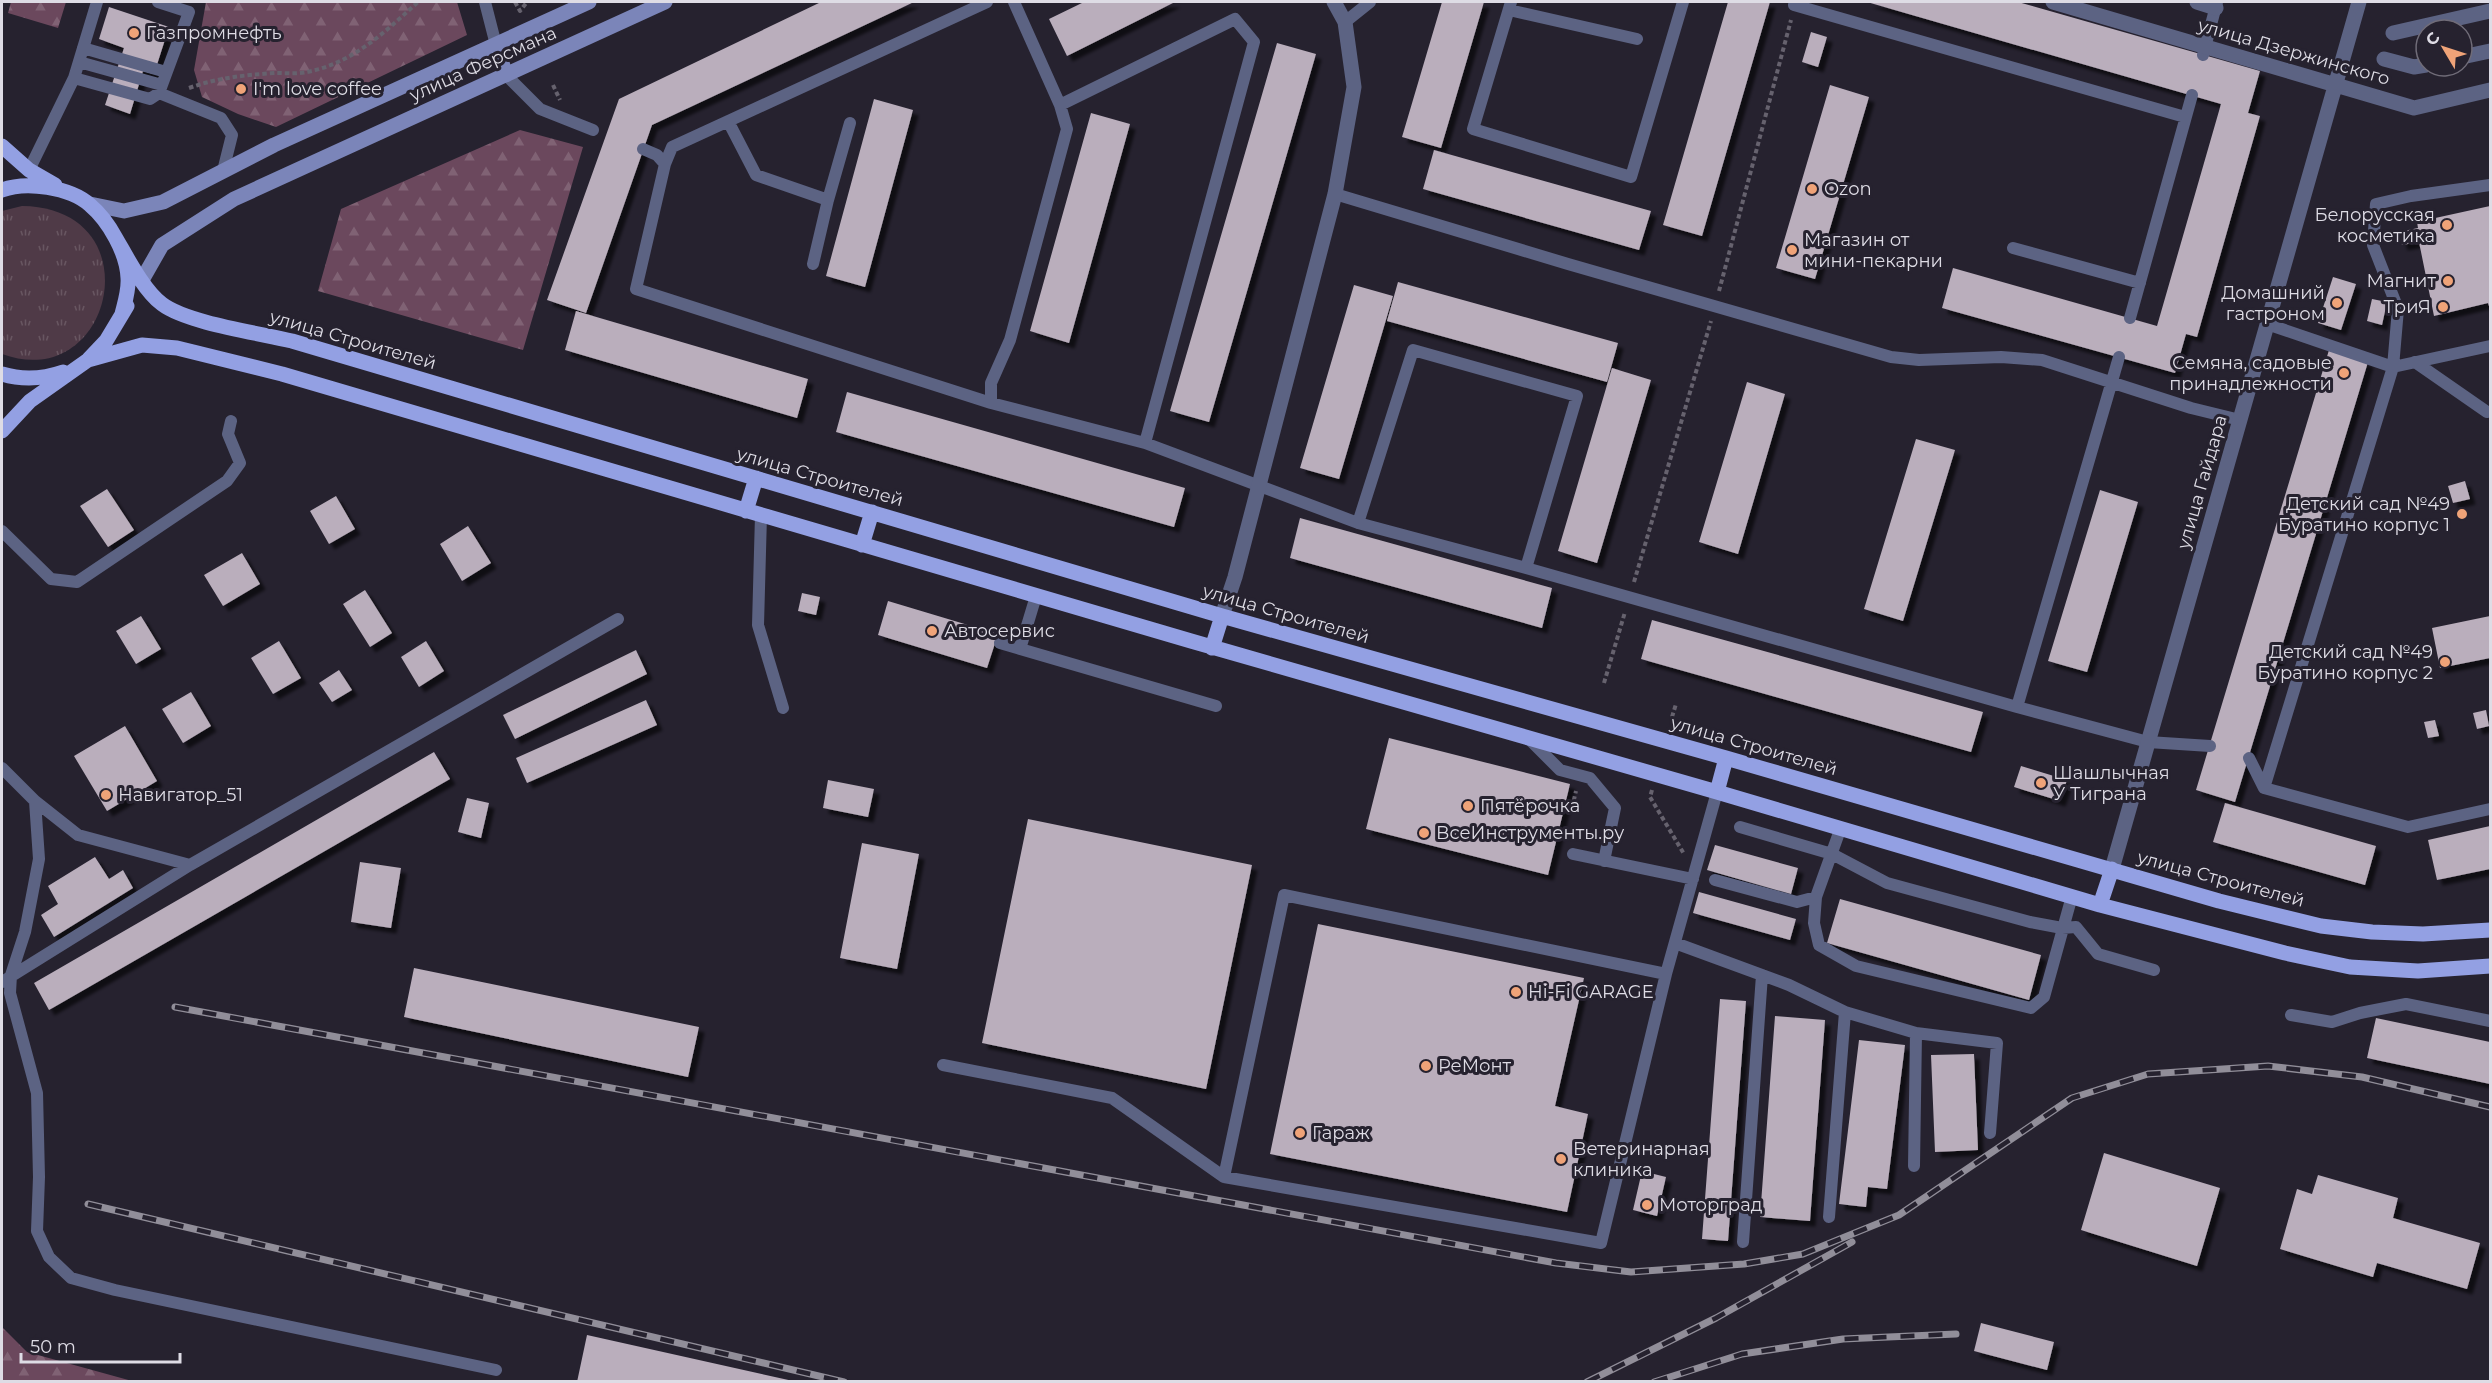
<svg xmlns="http://www.w3.org/2000/svg" width="2492" height="1383" font-family="Montserrat,sans-serif">
  <style>
    .grass { fill: url(#grass-tufts) }
    .forest { fill: url(#forest-firs) }
    .building { fill: #baaebc; filter: url(#shadow) }
    .lines { fill: none; stroke-linecap: round; stroke-linejoin: round }
    .path { stroke: #66626e; stroke-width: 4; stroke-dasharray: 4.5 3; stroke-linecap: butt }
    .lane { stroke: #5c6383; stroke-width: 12 }
    .street { stroke: #5c6383; stroke-width: 15 }
    .secondary { stroke: #7b85b9; stroke-width: 15 }
    .primary { stroke: #93a0e3; stroke-width: 15 }
    .rail-casing { stroke: #918e99; stroke-width: 7 }
    .rail { stroke: #26222f; stroke-width: 4.5; stroke-dasharray: 14; stroke-linecap: butt }
    .poi-dot { fill: #efa378; stroke: #26222f; stroke-width: 2 }
    .labels { text-anchor: middle; dominant-baseline: central; stroke-width: 6; stroke-linejoin: round; paint-order: stroke }
    .poi-label { font-size: 18px; fill: #dedce5; stroke: #26222f; text-anchor: start }
    .street-label { font-size: 18px; fill: #dedce5; stroke: #26222f }
  </style>
  <defs>
    <pattern id="grass-tufts" width="24" height="20" patternUnits="userSpaceOnUse" patternTransform="scale(1.5)"><rect width="24" height="20" fill="#4f3a47"/><path d="M3 7l-1-3M5 7V3M7 7l1-3M15 17l-1-3M17 17v-4M19 17l1-3" fill="none" stroke="#685661"/></pattern>
    <pattern id="forest-firs" width="22" height="20" patternUnits="userSpaceOnUse" patternTransform="scale(1.5)"><rect width="22" height="20" fill="#6b485d"/><path d="M5 1l3.5 6h-7zM16 11l3.5 6h-7z" fill="#806274"/></pattern>
    <filter id="shadow"><feDropShadow dx="5.5" dy="5.5" stdDeviation="1.5" flood-color="#0009"/></filter>
  </defs>
  <rect width="100%" height="100%" fill="#26222f"/>
  <path class="grass" d="M22,206c133,2 91,189 -20,148v-143z"/>
  <path class="forest" d="M11,2h55l-8,26 -50,-15z
    M206,2h251l10,33 -191,92 -38,-13 -36,-17 -8,-27z
    M520,130l63,17 -60,203 -205,-59 23,-82z
    M2,1327l25,25 105,29h-130z"/>
  <path class="building" d="M821,2h93l-262,123 -66,188 -39,-13 72,-201z
    M1084,2h91l-108,54 -18,-37z
    M1442,2h42l-43,146 -39,-11z
    M1728,2h42l-68,234 -39,-11z
    M1867,2h151l242,69 -12,42 12,3 -63,221 -11,-3 -11,39 -233,-65 11,-40 204,58 64,-222z
    M109,7l60,20 -15,47 -11,-3 -13,43 -25,-9 19,-57 -25,-9z
    M1811,32l16,5 -9,30 -16,-5z
    M1277,43l39,11 -107,368 -39,-11z
    M1830,85l39,12 -54,182 -39,-11z
    M874,99l39,11 -48,177 -39,-11z
    M1091,113l39,11 -61,219 -39,-12z
    M1434,150l217,61 -12,39 -216,-61z
    M2490,206v103l-2,-6 -54,13 -15,-74 -17,3 -3,-13 19,-4 -1,-6z
    M2333,277l23,7 -15,46 -23,-7z
    M1398,282l220,61 -11,39 -220,-61z
    M1354,285l39,11 -54,183 -39,-11z
    M2372,299l15,3 -5,23 -15,-4z
    M576,311l232,68 -11,39 -232,-68z
    M2329,350l39,12 -133,440 -39,-12z
    M1612,368l39,12 -54,183 -39,-12z
    M1747,382l38,12 -47,160 -39,-12z
    M847,392l338,96 -11,39 -338,-95z
    M1916,439l39,11 -52,171 -39,-12z
    M2465,481l5,18 -17,4 -5,-17z
    M107,489l27,41 -26,17 -28,-41z
    M2100,490l38,12 -51,170 -39,-11z
    M336,496l19,33 -26,15 -19,-33z
    M1300,518l252,70 -10,40 -252,-70z
    M468,526l23,37 -29,18 -22,-37z
    M242,553l18,31 -37,22 -19,-31z
    M365,590l27,43 -22,14 -27,-43z
    M802,593l18,4 -4,18 -18,-4z
    M888,601l110,33 -11,34 -109,-33z
    M141,616l20,33 -25,15 -20,-33z
    M2490,616v42l-50,10 -8,-40z
    M1652,620l331,92 -12,40 -330,-93z
    M279,641l22,37 -28,16 -22,-36z
    M426,641l18,30 -25,16 -18,-30z
    M636,650l11,24 -132,65 -12,-24z
    M339,670l13,20 -20,12 -13,-19z
    M191,692l20,34 -28,17 -21,-34z
    M646,700l11,25 -130,58 -11,-25z
    M2486,710l3,16 -12,3 -4,-16z
    M2435,720l4,16 -11,2 -4,-16z
    M125,726l32,55 -50,30 -33,-55z
    M1389,738l181,46 -22,91 -182,-46z
    M434,752l16,27 -401,231 -15,-27z
    M2021,766l46,14 -7,21 -46,-14z
    M828,780l46,9 -6,28 -45,-9z
    M467,798l22,5 -8,35 -23,-6z
    M2225,803l151,43 -11,39 -152,-43z
    M1028,819l224,46 -46,224 -224,-46z
    M2490,826v43l-53,11 -9,-40z
    M862,843l57,11 -22,115 -57,-11z
    M1715,845l83,23 -7,26 -84,-24z
    M95,857l14,22 14,-9 10,18 -79,49 -13,-22 17,-11 -10,-18z
    M360,862l41,6 -10,60 -40,-6z
    M1699,892l97,27 -6,21 -97,-27z
    M1840,899l201,56 -12,45 -202,-57z
    M1318,924l266,54 -29,128 33,8 -21,98 -297,-58z
    M414,968l285,59 -11,50 -284,-60z
    M1720,999l26,2 -18,240 -26,-2z
    M1775,1016l50,4 -15,201 -50,-4z
    M2376,1018l114,24v42l-123,-26z
    M1859,1040l46,5 -18,144 -19,-2 -2,20 -27,-3z
    M1974,1054l4,96 -43,2 -4,-97z
    M2104,1153l116,35 -23,78 -116,-36z
    M1642,1171l24,6 -9,39 -24,-6z
    M2318,1175l80,23 -5,20 87,25 -13,46 -90,-26 -4,14 -93,-28 17,-60 15,5z
    M1981,1323l73,19 -7,28 -73,-19z
    M587,1335l206,46v1h-216z"/>
  <g class="lines">
    <path class="path" d="M515,2l5,9 7,-9
      M553,85l7,15
      M189,88c28,-10 55,-13 86,-15 10,0 22,1 32,-1 46,-9 78,-40 111,-70
      M1719,291l72,-271
      M1634,582l77,-261
      M1604,683l21,-71
      M1672,717l4,-13
      M1652,790l-2,7 34,57
      M1572,808l4,-17"/>
    <path class="lane" d="M97,2l-23,76 76,21 9,-6 30,-81 -31,-10
      M485,2l11,43
      M1014,2l46,103 175,-86 19,23 -109,401 213,80 168,45 491,139 102,-350
      M1511,2l-38,127 158,48 52,-175
      M1794,5l391,112
      M1509,10l128,29
      M1345,22l25,-20
      M83,48l83,24
      M2203,55l14,-53
      M79,62l83,23
      M506,75l34,34 53,21
      M159,93l62,25 11,17 -9,36
      M728,121l28,54 72,25 22,-77
      M643,149l14,6 8,9 -29,125 355,114 154,40
      M665,164l7,-17 315,-145
      M29,170l45,-92
      M1335,194l233,70 323,93 28,3 82,-3 41,3 149,48 49,12
      M2013,248l127,35
      M813,264l15,-64
      M2130,318l62,-223
      M2267,324l126,43 97,-21
      M2415,362l72,50
      M991,403v-20l19,-43 57,-211 -7,-24
      M761,515l-3,110 25,83
      M1358,523l55,-173 164,46 -51,172
      M2,531l49,48 26,3 150,-101 13,-18 -12,-29 3,-13
      M1000,643l216,63
      M1020,649l16,-53
      M2017,707l131,35 62,4
      M1529,739l31,31 30,8 25,30 -11,53
      M2249,758l15,30 144,39 82,-18
      M2,768l33,33 43,34 112,30 428,-246
      M2264,788l129,-421 5,-58 -25,-64 3,-41 35,-8 79,-11
      M35,801l4,58 -14,73 -14,43 -1,18 27,100 2,84 -2,54 12,26 22,21 44,12 381,80
      M1740,827l92,27 55,29 143,39 32,6 14,-1 22,27 56,16
      M1840,830l-24,67 -2,26 5,22 37,21 175,42 13,-11 28,-101
      M1573,854l120,25
      M1715,880l82,22 19,-5
      M1675,943l114,42 56,27 -16,205
      M1666,974l-382,-79 -60,282 377,66 65,-269 51,-182
      M2,982l188,-117
      M1845,1012l71,21 -2,133
      M2291,1015l41,7 28,-9 46,-9 84,17
      M1916,1033l81,10 -7,90
      M943,1065l169,33 112,79
      M1743,1242l19,-267"/>
    <path class="street" d="M2053,2l361,106 76,-18
      M2197,2l19,6
      M2393,33l97,-22
      M2462,57l28,-6
      M2384,59l30,8 12,-2
      M1222,616l13,-39 100,-383 19,-107 -9,-65 -11,-20
      M2112,869l247,-867"/>
    <path class="secondary" d="M496,45l10,30
      M90,204l34,7 39,-9 111,-57 315,-143
      M142,280l20,-35 72,-46 431,-197"/>
    <path class="primary" d="M2,146l27,24 26,15
      M2,190c24,-9 68,-3 88,15 19,16 37,48 38,73 1,12 -3,24 -6,36
      M114,235c12,20 29,55 48,69 25,19 97,29 130,37l930,275 504,142 493,143 102,25 51,6 51,2 67,-4
      M88,360l54,-15 35,3 105,26 909,267 526,151 383,113 185,48 65,14 68,4 72,-5
      M2,374c20,6 41,5 61,-2
      M2,431l28,-30 58,-41 18,-19 21,-35
      M746,511l10,-33
      M862,545l10,-33
      M1212,648l10,-32
      M1717,792l9,-34
      M2100,905l12,-36"/>
    <g class="rail-casing">
      <path id="rail" d="M175,1007l1381,256 75,9 113,-8 59,-10 96,-39 173,-117 76,-24 120,-8 94,11 128,30
        M88,1204l756,178
        M1587,1382l129,-64 136,-76
        M1654,1382l88,-28 101,-15 113,-5"/>
    </g>
    <use href="#rail" class="rail"/>
  </g>
  <g class="poi-dot">
    <circle cx="134" cy="33" r="6"/>
    <circle cx="241" cy="89" r="6"/>
    <circle cx="1812" cy="189" r="6"/>
    <circle cx="2447" cy="225" r="6"/>
    <circle cx="1792" cy="250" r="6"/>
    <circle cx="2448" cy="281" r="6"/>
    <circle cx="2337" cy="303" r="6"/>
    <circle cx="2443" cy="307" r="6"/>
    <circle cx="2344" cy="373" r="6"/>
    <circle cx="2462" cy="514" r="6"/>
    <circle cx="932" cy="631" r="6"/>
    <circle cx="2445" cy="662" r="6"/>
    <circle cx="2041" cy="783" r="6"/>
    <circle cx="106" cy="795" r="6"/>
    <circle cx="1468" cy="806" r="6"/>
    <circle cx="1424" cy="833" r="6"/>
    <circle cx="1516" cy="992" r="6"/>
    <circle cx="1426" cy="1066" r="6"/>
    <circle cx="1300" cy="1133" r="6"/>
    <circle cx="1561" cy="1159" r="6"/>
    <circle cx="1647" cy="1205" r="6"/>
  </g>
  <g class="labels">
    <g class="poi-label">
      <text x="146" y="33">Газпромнефть</text>
      <text x="253" y="89">I'm love coffee</text>
      <text x="1824" y="189">Ozon</text>
      <text x="2435" y="215" text-anchor="end">Белорусская<tspan x="2435" dy="21">косметика</tspan></text>
      <text x="1804" y="240">Магазин от<tspan x="1804" dy="21">мини-пекарни</tspan></text>
      <text x="2436" y="281" text-anchor="end">Магнит</text>
      <text x="2325" y="293" text-anchor="end">Домашний<tspan x="2325" dy="21">гастроном</tspan></text>
      <text x="2431" y="307" text-anchor="end">ТриЯ</text>
      <text x="2332" y="363" text-anchor="end">Семяна, садовые<tspan x="2332" dy="21">принадлежности</tspan></text>
      <text x="2450" y="504" text-anchor="end">Детский сад №49<tspan x="2450" dy="21">Буратино корпус 1</tspan></text>
      <text x="944" y="631">Автосервис</text>
      <text x="2433" y="652" text-anchor="end">Детский сад №49<tspan x="2433" dy="21">Буратино корпус 2</tspan></text>
      <text x="2053" y="773">Шашлычная<tspan x="2053" dy="21">У Тиграна</tspan></text>
      <text x="118" y="795">Навигатор_51</text>
      <text x="1480" y="806">Пятёрочка</text>
      <text x="1436" y="833">ВсеИнструменты.ру</text>
      <text x="1528" y="992">Hi-Fi GARAGE</text>
      <text x="1438" y="1066">РеМонт</text>
      <text x="1312" y="1133">Гараж</text>
      <text x="1573" y="1149">Ветеринарная<tspan x="1573" dy="21">клиника</tspan></text>
      <text x="1659" y="1205">Моторград</text>
    </g>
    <g class="street-label">
      <text transform="translate(2294 52) rotate(16)">улица Дзержинского</text>
      <text transform="translate(483 64) rotate(-24)">улица Ферсмана</text>
      <text transform="translate(353 340) rotate(16)">улица Строителей</text>
      <text transform="translate(820 477) rotate(16)">улица Строителей</text>
      <text transform="translate(2202 482) rotate(-74)">улица Гайдара</text>
      <text transform="translate(1286 614) rotate(16)">улица Строителей</text>
      <text transform="translate(1754 746) rotate(16)">улица Строителей</text>
      <text transform="translate(2221 879) rotate(15)">улица Строителей</text>
    </g>
  </g>
  <rect width="2492" height="1383" fill="none" stroke="#dedce5" stroke-width="6"/>
  <g transform="translate(2444 48) rotate(309)"><circle r="28" fill="#26222f" stroke="#706c78" stroke-width="1.5"/>
  <path d="M0-4.5L10 22L0 15L-10 22Z" fill="#efa378"/>
  <text y="-9" font-size="16" font-weight="bold" text-anchor="middle" fill="#dedce5">С</text>
  </g>
  <path d="M21 1353v9h159v-9" fill="none" stroke="#dedce5" stroke-width="3"/>
  <text x="30" y="1353" font-size="18" fill="#dedce5" stroke="#26222f" stroke-width="4.5" paint-order="stroke">50 m</text>
</svg>
